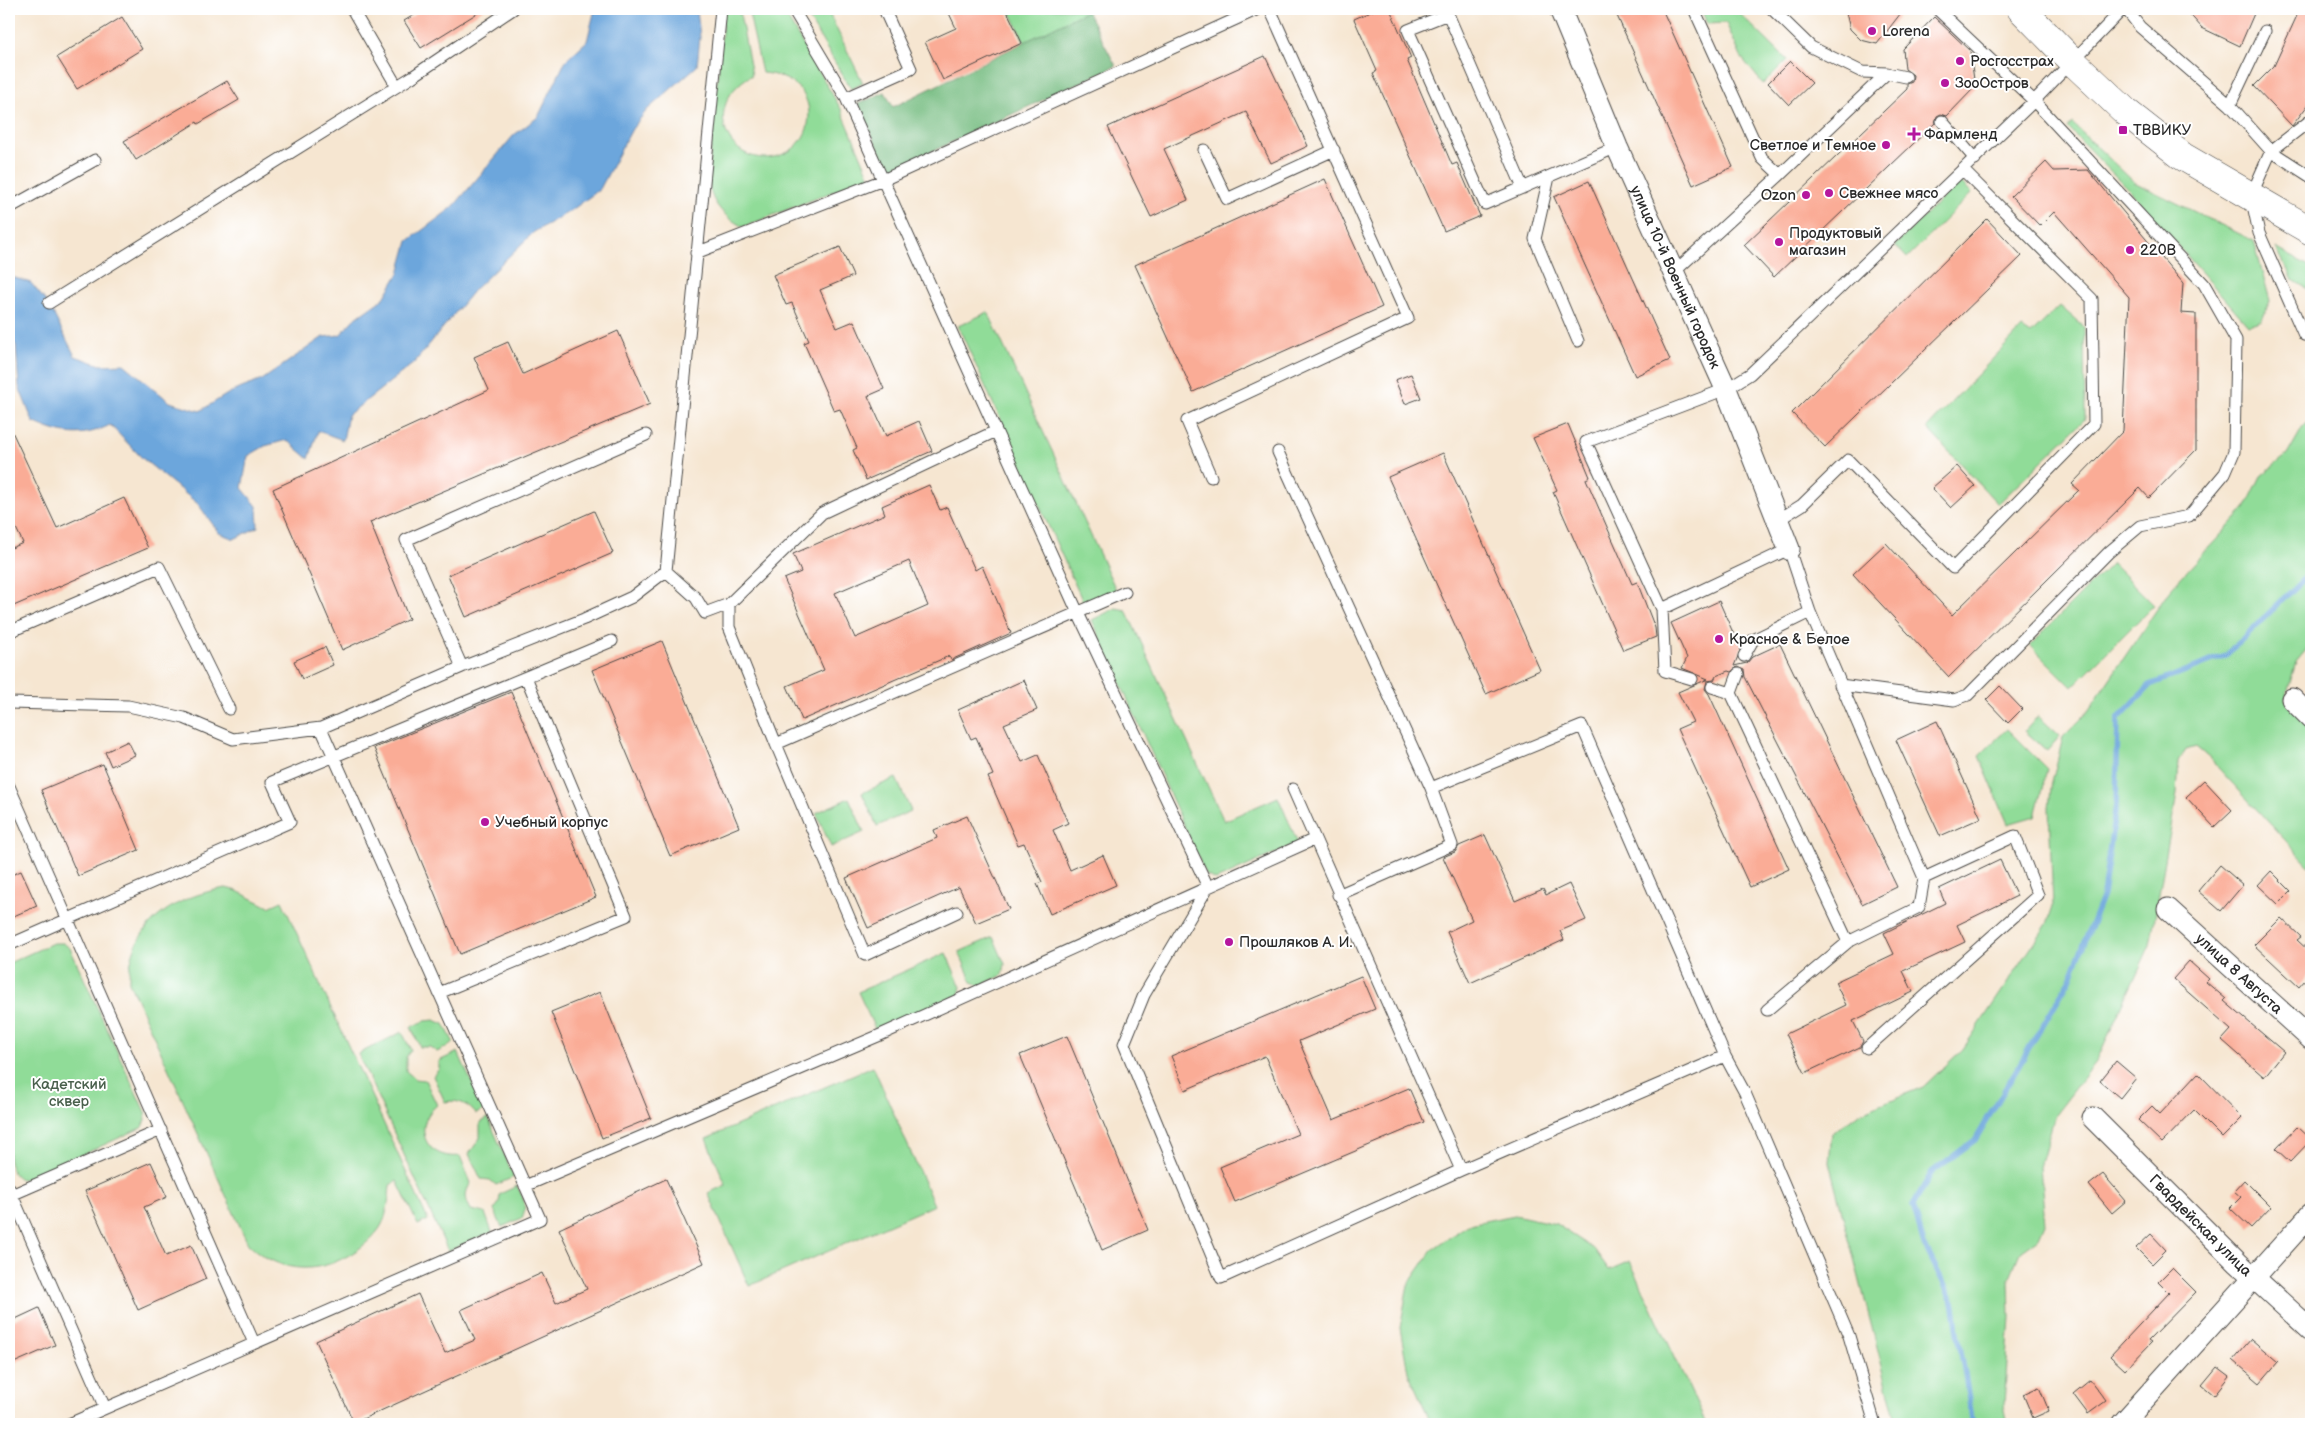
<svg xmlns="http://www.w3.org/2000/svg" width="2320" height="1433" font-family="'Balsamiq Sans',sans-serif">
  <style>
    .green { fill: #90dc98; stroke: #5e8462 }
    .forest { fill: #74bc80; stroke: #507456 }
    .water { fill: #6ca6dc; stroke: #4c6884 }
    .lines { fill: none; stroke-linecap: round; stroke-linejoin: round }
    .stream { stroke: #6ca6dc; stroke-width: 5.5 }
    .building { fill: #faac96; fill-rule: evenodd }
    .lane-casing { stroke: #494744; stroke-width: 13 }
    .street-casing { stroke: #494744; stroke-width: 23 }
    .secondary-casing { stroke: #494744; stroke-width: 29 }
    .lane { stroke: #fff; stroke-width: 11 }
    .street { stroke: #fff; stroke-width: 21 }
    .secondary { stroke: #fff; stroke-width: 28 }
    .poi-dot { fill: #b5179e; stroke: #fff; stroke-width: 2 }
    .labels { text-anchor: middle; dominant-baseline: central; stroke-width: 4; stroke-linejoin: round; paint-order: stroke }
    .poi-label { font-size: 15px; fill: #2b2b2b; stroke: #fff; text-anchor: start }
    .street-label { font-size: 15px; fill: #2b2b2b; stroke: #fff }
    .park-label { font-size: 15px; fill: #49604c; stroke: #fff }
  </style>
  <rect width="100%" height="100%" fill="#fff"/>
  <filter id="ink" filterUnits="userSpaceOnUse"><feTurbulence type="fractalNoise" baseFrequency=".02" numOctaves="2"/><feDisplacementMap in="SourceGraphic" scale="10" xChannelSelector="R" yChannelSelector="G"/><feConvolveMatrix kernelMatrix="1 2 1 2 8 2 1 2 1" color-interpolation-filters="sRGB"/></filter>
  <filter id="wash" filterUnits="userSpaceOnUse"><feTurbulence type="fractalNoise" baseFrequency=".0096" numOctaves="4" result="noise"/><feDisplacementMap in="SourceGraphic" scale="20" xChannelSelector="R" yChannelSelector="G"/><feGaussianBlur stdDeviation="1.12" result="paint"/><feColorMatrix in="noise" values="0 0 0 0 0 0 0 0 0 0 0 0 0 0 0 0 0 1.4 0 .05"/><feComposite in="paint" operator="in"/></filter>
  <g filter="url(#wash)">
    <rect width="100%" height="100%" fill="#f6e6d1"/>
    <path class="green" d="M724,9h15l13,66c-58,33 -18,102 34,78 11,-5 20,-17 22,-29 6,-32 -18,-49 -46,-51l-14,-64h34l59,100 29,68 -127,50c-20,-11 -32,-24 -35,-47z
      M803,9h24l36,74 -12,6z
      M1009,9h76l2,2 -62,32z
      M1701,9h34l52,51 -24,24 -22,-27 -15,-34 -19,1z
      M2072,123l62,59 120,59 16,60 -8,19 -14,5 -118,-134 -62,-63z
      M1960,181l12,12 -65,65 -12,-13z
      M2276,248l35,19v24l-18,-11z
      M2060,306l24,21 1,92 -87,85 -71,-76 95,-100 9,6z
      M988,312l129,280 -27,14 -7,-4 -125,-276z
      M2311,420v224l-15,18 -11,38 26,28v140l-102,-110 -13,-11 -10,3 -7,11 -2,32 -27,152 -54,117 -41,53 -15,52 5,56 -7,16 -18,13 -11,27 1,38 -6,88 4,19h-111l-68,-262 3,-29 27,-20 64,-26 40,-38 84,-125 6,-18 -4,-98 2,-21 12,-50 23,-23 86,-127 73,-78 16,-33 26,-21 16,-28z
      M2112,563l42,42 -82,82 -42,-42z
      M1116,608l10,2 98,211 54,-24 20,46 -82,37 -10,-5 -114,-255z
      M2038,716l22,20 -13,15 -22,-20z
      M2007,729l40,40 -12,47 -27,8 -29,-68z
      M896,778l15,33 -34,15 -15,-33z
      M849,798l15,34 -33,15 -15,-34z
      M226,888l11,3 32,16 13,-6 146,319 -10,5 -21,-44 -7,4c-1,12 -2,26 -7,37 -4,10 -15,20 -23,26 -37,27 -78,28 -112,-4l-119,-262c-1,-57 46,-86 97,-94z
      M993,937l12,27 -2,11 -24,11 -7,-4 -13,-30z
      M53,943h10l7,5 75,164 1,8 -3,7 -114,52h-9l-7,-6 -4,-10v-200z
      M946,953l15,34 -2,8 -84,34 -17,-37z
      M434,1020l10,4 10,19 -17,9 -7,-5h-10l-9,-20 14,-6z
      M402,1032l9,18 -5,7v14l9,8 10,1 12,25c-26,22 -11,55 23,51l11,27c-7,10 -6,16 0,27l14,3 7,19 -44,19 -90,-197z
      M458,1052l26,58 -8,4c-8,-10 -18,-15 -31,-12l-12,-26 6,-7v-8z
      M873,1066l61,139 -185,81 -41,-93 18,-8 -20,-46z
      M488,1118l26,59 -18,8 -6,-5 -9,-1 -12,-25 11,-16v-16z
      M517,1186c6,12 11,19 5,32l-20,9 -8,-17 5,-7 1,-9z
      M1515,1215l41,9 38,25 15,21 21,-9 76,163h-274l-24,-52 -8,-44 8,-43 25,-36 36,-25z"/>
    <path class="forest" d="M1087,11l29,55 -222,103 -8,-2 -28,-63 27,-12 8,15z"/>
    <path class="water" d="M595,9h102l3,28 -3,29 -50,44 -15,19 -32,60 -28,21 -38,22 -60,58 -60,73 -66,52 -5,25 -25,-9 -9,28 -22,-19 -22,6 -17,10 -6,32 15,18 1,21 -24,12 -15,-6 -21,-29 -56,-46 -32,-33c-28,14 -49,10 -77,-3l-14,-35 -3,-42 -7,-9v-60l22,7 18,22 26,51 26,9 23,-1 46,38 30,9 29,-18 33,-13 61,-43 17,-2 13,-15 31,-22 15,-25 9,-32 45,-34 61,-72 24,-18 28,-57 21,-19z"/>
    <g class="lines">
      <path class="stream" d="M1973,1424l-20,-122 -29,-58 -11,-39 19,-33 43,-32 95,-161 33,-84 13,-90 2,-86 32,-34 76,-30 85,-83"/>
    </g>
    <g id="blocks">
      <path class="building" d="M424,9h60l-63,39 -17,-27z
        M947,9h59l16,34 -79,37 -18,-38 31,-14z
        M1377,9h13l21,49 -4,2 45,105 5,-2 23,53 -36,15 -71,-158 4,-2 -23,-52z
        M1614,9h48l71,158 -40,18z
        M1845,9h59l-27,35 -16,-4 -11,-11z
        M2185,9h71l-16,37 -38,-18z
        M2300,9h11v70l-4,8 4,4v10l-19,25 -38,-40 20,-20z
        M122,17l20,32 -65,40 -20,-32z
        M1934,17l36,34 5,36 -28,29 -6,-2 -4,2 -2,7 -161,154 -30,-32 163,-156v-5l5,-2 1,-7 -8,-6 -2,-20z
        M1265,56l43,90 -37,17 -25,-51 -82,37 24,51 -37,17 -43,-90z
        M1790,61l22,22 -23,22 -21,-22z
        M227,81l12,19 -41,24 -1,-2 -61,38 -12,-19z
        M2046,162l8,9 34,-1 95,113 -2,30 15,1v136l-47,48 -9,-10 -191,189 -96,-103 33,-31 66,72 127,-125 -7,-6 51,-53 6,-134 -75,-85 -14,14 -29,-30z
        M1325,179l57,128 -189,85 -58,-127z
        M1589,181l81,179 -35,16 -81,-179z
        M1987,219l35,37 -197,191 -33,-34z
        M840,247l13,29 -33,14 17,38 17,-7 30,68 -16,7 18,40 33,-15 13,30 -66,29 -13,-30 4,-2 -17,-39 -6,2 -30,-68 5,-2 -17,-38 -6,2 -13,-30z
        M618,331l32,73 -280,118 39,97 -67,31 -69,-161 216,-99 -15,-33 34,-15 15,32z
        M1411,374l10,24 -16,6 -10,-24z
        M1568,424l22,53 -4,2 46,105 5,-2 18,46 1,9 -33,13 -70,-158 4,-2 -24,-52z
        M9,425l48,103 67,-30 24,50 -139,60v-59l14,-6 -14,-30z
        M1443,453l97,217 -54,24 -98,-217z
        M1957,466l18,20 -24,22 -19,-20z
        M929,485l11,25 7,-3 28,63 7,-4 29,67 -60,27 -2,-4 -147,64 -15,-34 37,-16 -40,-91 17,-7 -8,-18 92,-40 -3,-8zM909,561l19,45 -73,32 -20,-45z
        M594,511l19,42 -147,64 -18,-42z
        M1719,601l16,36 9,4 -10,25 13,-3 5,-6 28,-13 117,243 -35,17 -117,-227 -1,-7 -7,-3 -6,5 -3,-1 -12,5 -2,4 -7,1 -2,8 4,5 80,175 -39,18 -73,-158 16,-7 -15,-30 30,-13 -26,-11 5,-10 -16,-35z
        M662,641l77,186 -69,29 -78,-186z
        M325,647l8,18 -31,14 -8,-18z
        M1024,680l13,30 -33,14 18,38 16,-7 30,68 -15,7 17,40 33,-15 13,30 -66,29 -13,-30 5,-2 -18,-39 -6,2 -30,-68 5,-2 -17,-38 -5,2 -13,-29z
        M2000,686l22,23 -14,14 -22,-23z
        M511,692l85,205 -136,57 -86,-206z
        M1937,721l44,97 -41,18 -44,-96z
        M128,741l7,14 -24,11 -6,-14z
        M103,764l36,86 -61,26 -37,-86z
        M2204,780l28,30 -18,17 -28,-30z
        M967,816l42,93 -33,14 -17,-36 -91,41 -22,-50 91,-40 -3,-8z
        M1485,835l30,66 28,-12 3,6 23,-11 17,36 -26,11 4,9 -94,43 -23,-51 25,-12 -29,-63 12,-5 4,-6z
        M2000,860l17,36 -60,29 8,17 -62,29 10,21 -60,29 10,20 -3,6 -55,26 -19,-39 60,-29 -11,-23 59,-28 -10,-21 61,-30 -6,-14z
        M2220,865l23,20 -22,26 -23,-20z
        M21,871l16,35 -28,12v-42z
        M2271,871l20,20 -13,13 -20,-19z
        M2281,918l20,19 -4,3 14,13v20l-12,14 -45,-42z
        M2189,961l20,18 -3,3 20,17 -2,2 60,51 -20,25 -42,-37 9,-10 -58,-51z
        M1361,976l14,33 -76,32 34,79 76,-32 15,34 -189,80 -15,-35 78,-33 -33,-78 -80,34 -14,-34z
        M600,992l51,126 -49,20 -51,-126z
        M1067,1036l81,194 -46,20 -82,-195z
        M2116,1061l20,17 -16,20 -20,-17z
        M2198,1073l44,45 -20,20 -28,-28 -32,33 -24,-23 14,-14 8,8z
        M2297,1127l14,13 -21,22 -14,-13z
        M151,1162l16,35 -23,10 22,49 25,-11 15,34 -68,31 -53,-119z
        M2103,1174l23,27 -14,12 -23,-28z
        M666,1179l38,84 -350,160 -38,-82 102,-47 27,59 30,-13 -14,-30 81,-37 14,30 31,-14 -28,-60z
        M2244,1180l27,27 -20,21 -21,-20 11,-11 -7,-6z
        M2151,1234l15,16 -14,14 -16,-16z
        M2172,1268l24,24 -48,49 3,2 -26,27 -15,-14 59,-63 -11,-11z
        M39,1308l16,37 -46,20v-43z
        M2251,1339l27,23 -18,21 -27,-23z
        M2217,1367l12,9 -15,19 -12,-10z
        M2090,1380l16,21 -18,13 -15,-20z
        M2039,1387l10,24 -16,7 -10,-24z"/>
    </g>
  </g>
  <g filter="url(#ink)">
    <use href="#blocks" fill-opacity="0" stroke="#494744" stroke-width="1"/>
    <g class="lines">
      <g class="lane-casing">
        <path id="lane" d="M352,9l44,76
          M793,9l53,89 232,515 130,274 -64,108 -20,49 97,234 240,-108 264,-114
          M1694,9l68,149 18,17
          M1772,9l39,38 51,25 25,1
          M2126,9l14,18 90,78
          M2265,31l-35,74 41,46 40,26
          M846,98l65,-29 -27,-60
          M2311,120l-40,31 -20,45 8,37 45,102 7,1
          M1942,121l33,38
          M1204,150l23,49 107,-49
          M1549,177l-14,62 43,102
          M1523,188l-75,-174 -40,16 77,174 132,-57
          M9,208l86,-48
          M696,253l187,-73 375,-171
          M1673,273l107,-98 107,-102 19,4
          M49,303l363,-226 101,-68
          M1278,452l153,336 21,57 -114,50
          M1211,477l-24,-56 221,-103 -138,-309
          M1778,520l24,-15 46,-45 105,108 141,-144 -2,-125 -129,-129
          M666,571l30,27 9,15 24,-9 93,-91 174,-82
          M729,604v23l47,117 349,-152
          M1662,609l3,62 27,8
          M9,632l150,-65 70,142
          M1744,656l9,-16 57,-28
          M462,667l-56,-127 240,-105
          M1738,674l-7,19 117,249 71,-35 5,-29 -114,-266 -21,-63 -127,60 -76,-167 140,-53 24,-15 284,-273 89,-92
          M526,677l86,-36
          M1840,685l114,15 14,-5 141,-143 31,-26 49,-10 36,-43 9,-21 2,-112 -32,-56 -170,-183 -97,-92
          M1712,687l19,6
          M9,703l119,3 56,12 49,21 88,-11 141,-61 122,-48 48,-22 34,-26 55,-562
          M776,744l89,211 92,-43
          M9,786l245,557
          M1431,788l151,-62 143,330 20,37 104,243 26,88
          M1293,789l168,381
          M9,945l281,-123 -18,-40 254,-105 100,239 -187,77
          M1767,1010l81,-68
          M1867,1048l171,-153 -23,-59 -91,42
          M525,1186l353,-150 437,-197
          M9,1188l96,220
          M9,1196l152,-66
          M69,1424l471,-205 -219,-491"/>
      </g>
      <g class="street-casing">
        <g id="street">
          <path id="s1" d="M1560,9l57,138 109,242 63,160"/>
          <path d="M2292,699l19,19"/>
          <path id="s2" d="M2168,909l143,130"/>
          <path id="s3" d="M2093,1118l145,145 73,67"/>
          <path d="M2122,1424l189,-210"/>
        </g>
      </g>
      <g class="secondary-casing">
        <path id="secondary" d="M2021,9l51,52 54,51 56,44 129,75"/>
      </g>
      <use href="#lane" class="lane"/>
      <use href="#street" class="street"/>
      <use href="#secondary" class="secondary"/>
    </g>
  </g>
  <g class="poi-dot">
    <circle cx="1872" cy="31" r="5"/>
    <circle cx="1960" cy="61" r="5"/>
    <circle cx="1945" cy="83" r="5"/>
    <rect x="2118" y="125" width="10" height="10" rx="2.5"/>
    <path d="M1911.5 126.5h5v5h5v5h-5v5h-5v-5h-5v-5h5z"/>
    <circle cx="1886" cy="145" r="5"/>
    <circle cx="1829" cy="193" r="5"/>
    <circle cx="1806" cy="195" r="5"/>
    <circle cx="1779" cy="242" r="5"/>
    <circle cx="2130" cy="250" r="5"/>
    <circle cx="1719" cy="639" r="5"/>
    <circle cx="485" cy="822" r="5"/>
    <circle cx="1229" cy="942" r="5"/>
  </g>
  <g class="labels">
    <g class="poi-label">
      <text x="1882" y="31">Lorena</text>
      <text x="1970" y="61">Росгосстрах</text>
      <text x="1955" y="83">ЗооОстров</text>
      <text x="2133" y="130">ТВВИКУ</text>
      <text x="1924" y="134">Фармленд</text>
      <text x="1876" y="145" text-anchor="end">Светлое и Темное</text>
      <text x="1839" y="193">Свежнее мясо</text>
      <text x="1796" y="195" text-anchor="end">Ozon</text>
      <text x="1789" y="233">Продуктовый<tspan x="1789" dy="17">магазин</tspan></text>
      <text x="2140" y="250">220В</text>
      <text x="1729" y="639">Красное &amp; Белое</text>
      <text x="495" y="822">Учебный корпус</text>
      <text x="1239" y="942">Прошляков А. И.</text>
    </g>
    <g class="street-label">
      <text stroke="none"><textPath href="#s1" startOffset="292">улица 10-й Военный городок</textPath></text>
      <text stroke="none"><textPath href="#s2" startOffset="96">улица 8 Августа</textPath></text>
      <text stroke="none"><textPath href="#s3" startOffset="152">Гвардейская улица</textPath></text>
    </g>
    <g class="park-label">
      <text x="69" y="1084">Кадетский<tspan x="69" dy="17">сквер</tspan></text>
    </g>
  </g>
  <rect width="2320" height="1433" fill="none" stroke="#fff" stroke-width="30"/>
</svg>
